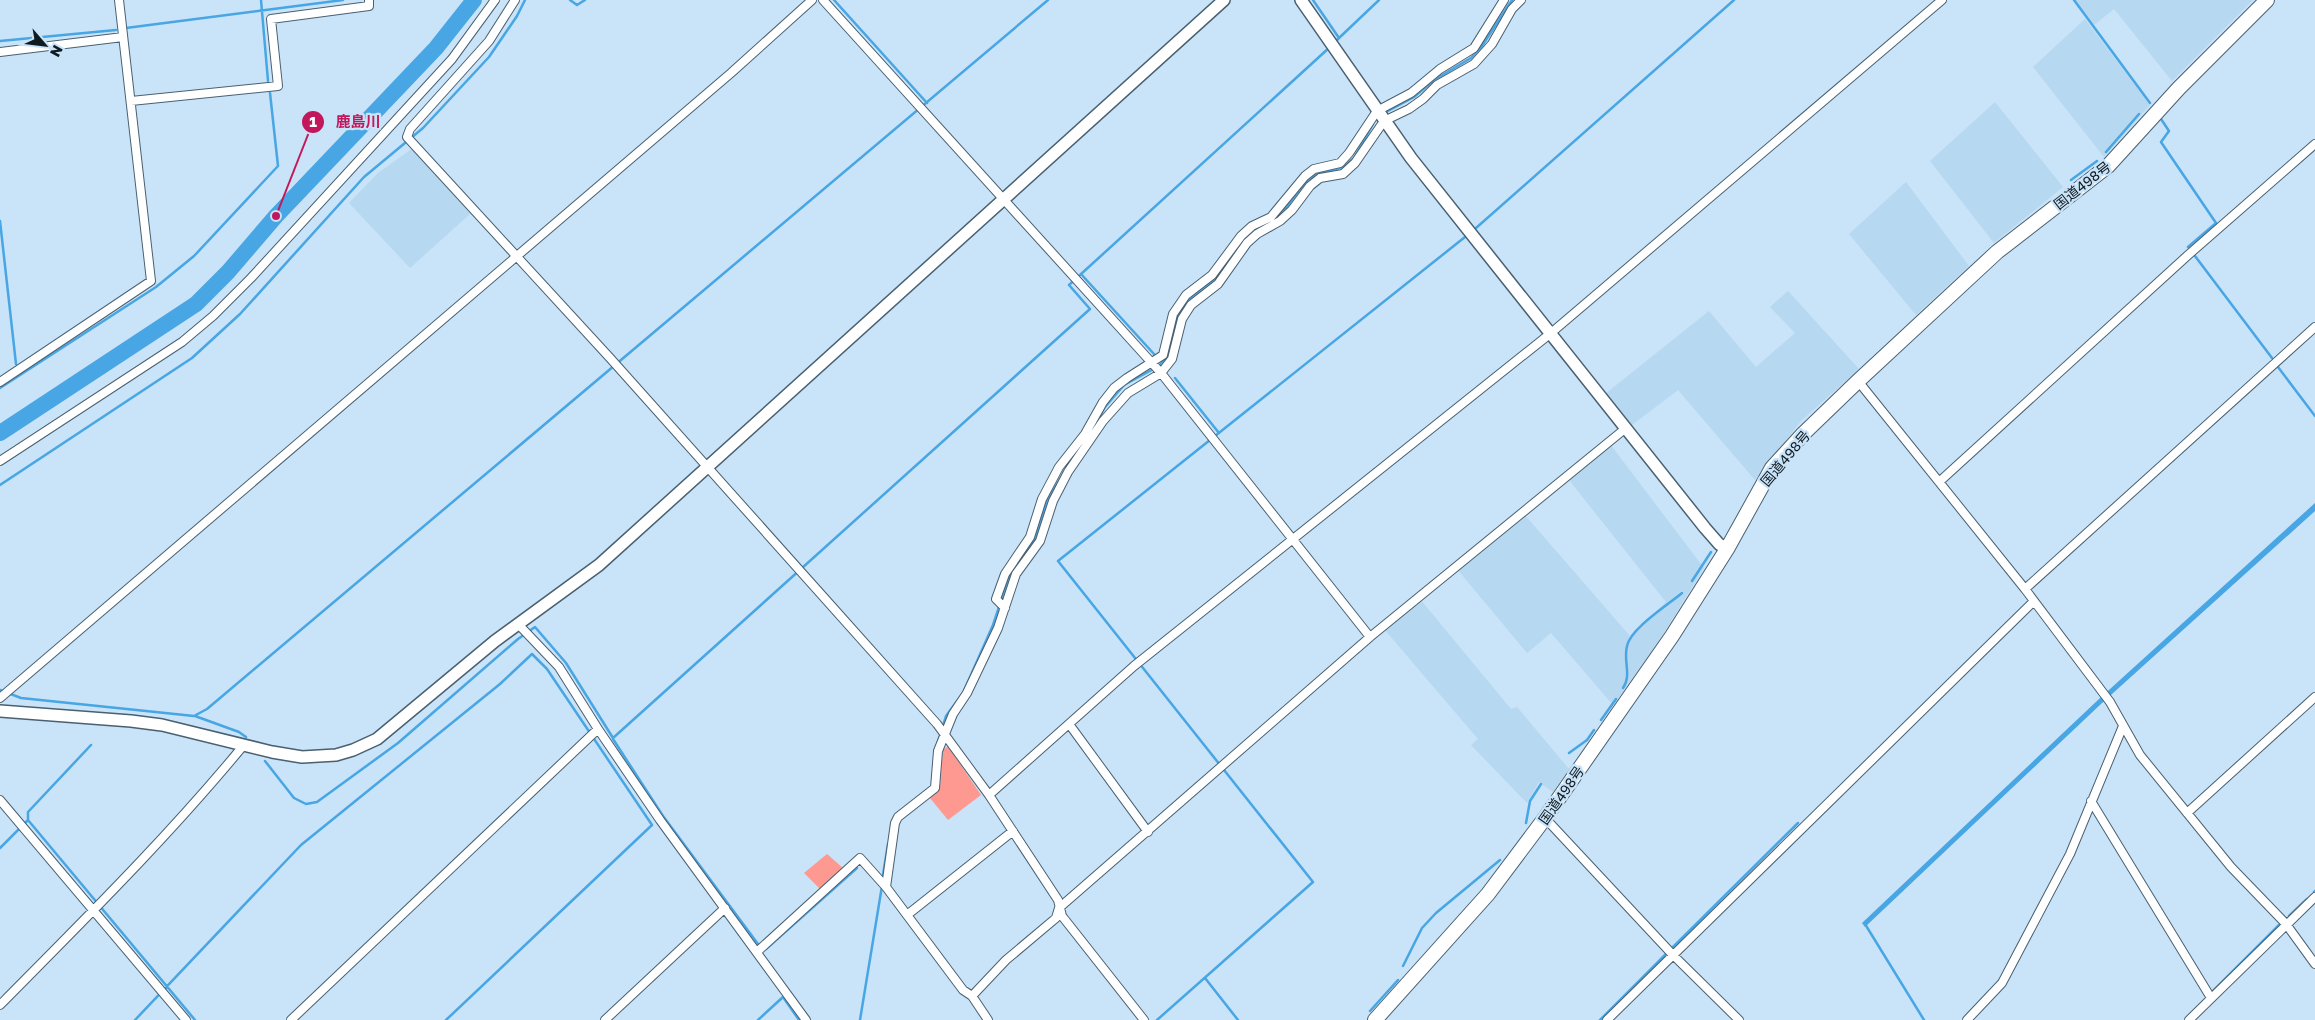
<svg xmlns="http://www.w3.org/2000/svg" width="2315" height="1020" font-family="'Golos Text','Noto Sans JP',sans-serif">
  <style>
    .built { fill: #b7d8f1 }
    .green { fill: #fd9990 }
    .water { fill: #47a6e3 }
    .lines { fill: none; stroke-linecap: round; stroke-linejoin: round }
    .stream { stroke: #47a6e3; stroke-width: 2.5 }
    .river { stroke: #47a6e3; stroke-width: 16 }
    .street-casing { stroke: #496071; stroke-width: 10 }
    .secondary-casing { stroke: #496071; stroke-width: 14 }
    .highway-casing { stroke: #496071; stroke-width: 16 }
    .street { stroke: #fff; stroke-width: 8 }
    .secondary { stroke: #fff; stroke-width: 11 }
    .highway { stroke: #fff; stroke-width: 14 }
    .labels { text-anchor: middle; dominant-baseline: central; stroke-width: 4.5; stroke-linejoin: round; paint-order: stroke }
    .street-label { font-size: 14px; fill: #101a21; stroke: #c9e3f8 }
    .leader { fill: none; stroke: #c2185b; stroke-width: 2 }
    .callout-dot { fill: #c2185b; stroke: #c9e3f8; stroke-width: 2 }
    .mark-label { font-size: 15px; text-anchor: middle; font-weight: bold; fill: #fff }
    .callout-label { font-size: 15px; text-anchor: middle; font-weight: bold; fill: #c2185b; stroke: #c9e3f8; stroke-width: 4.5; stroke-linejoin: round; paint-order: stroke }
  </style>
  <rect width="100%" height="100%" fill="#c9e3f8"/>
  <path class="built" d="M2075,0h178l-81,81 -58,-72 -20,16z
    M2085,19l65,86 -46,52 -71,-90z
    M1995,102l68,85 -69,56 -64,-82z
    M413,148l58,65 -61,55 -61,-65 29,-30z
    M1906,182l63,84 -53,49 -67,-81z
    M1788,291l71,78 -58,52 -46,59 -77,-90 -46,35 -27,-31 104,-83 47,56 39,-34 -25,-26z
    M1610,444l94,124 -49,79 -42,58 -62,-72 -24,20 -70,-84 67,-55 106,122 36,-34 -97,-122z
    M1420,599l91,110 6,-2 52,62 -16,23 -14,-10 -12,21 -56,-58 7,-6 -94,-110z"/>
  <path class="green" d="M948,746l33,49 -33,25 -18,-22 10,-11 3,-37z
    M827,854l16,14 -23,21 -16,-16z"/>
  <path class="water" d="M2315,503v8l-213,192 -237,224 -3,-4 237,-224z"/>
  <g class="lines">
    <path class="stream" d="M261,0l7,81
      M570,0l7,5 8,-5
      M834,0l93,103
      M1313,0l26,38 -5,5
      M2074,0l76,103
      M126,28l217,-28
      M1339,38l40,-38
      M0,41l116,-11
      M1386,112l28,-15 20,-17 37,-22 11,-12 30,-46
      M2161,119l8,12 -8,11 55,81 -28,24
      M2106,152l33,-38
      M2071,180l26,-19
      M0,221l16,143
      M1476,228l258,-228
      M2195,256l77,102
      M1081,274l73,80
      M2278,367l37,49
      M1175,378l44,55
      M0,388l156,-101 38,-31 84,-90 -8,-73
      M1090,434l15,-27 19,-22 35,-19 9,-10 10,-39 10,-17 30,-23 26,-37 11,-10 24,-13 28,-37 8,-5 28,-8 11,-9 19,-34
      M0,485l192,-127 48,-44 124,-137 59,-49 66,-71 28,-41 8,-16
      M1692,581l19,-29
      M1623,688c9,-13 0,-27 4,-42 4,-18 41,-41 55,-53
      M0,690l21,8 173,18 13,-7 841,-709
      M195,716l44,16 7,5
      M1601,720l15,-21
      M613,739l50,77 95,128
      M936,748l10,-32 17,-23 30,-68 18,-54 24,-32 12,-39 30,-47
      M1569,753l18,-13 7,-10
      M265,761l29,37 12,6 11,-2 81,-59 120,-104 17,-12 31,36 47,75 477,-429 -21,-24 261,-238
      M28,820v-8l63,-67
      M1526,823l4,-22 11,-17
      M0,848l28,-28 167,200
      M882,881l6,-37
      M2314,892l1,-1
      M2289,916l18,-17
      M1865,924l59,96
      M1672,948l126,-125
      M766,949l91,-81
      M1403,966l19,-38 14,-15 64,-53
      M1205,978l33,42
      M2212,992l67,-67
      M1370,1011l28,-31
      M135,1020l166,-175 199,-161 32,-30 15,15 105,156 -206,195
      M758,1020l25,-23 16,23
      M860,1020l22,-134
      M1157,1020l156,-138 -255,-321 407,-324
      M1600,1020l66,-66"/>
    <path class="river" d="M0,433l196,-129 32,-32 48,-56 160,-168 38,-48"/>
    <g class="street-casing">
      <path id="street" d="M515,0l-26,41 -79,88 -3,8 203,221 327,366 52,71 69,105 4,16 82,104
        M823,0l338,373 209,264
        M0,52l123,-15
        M131,101l147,-15 -7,-67 98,-13v-6
        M1858,381l167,208 85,113 30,53 91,112 55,57 29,40
        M0,382l151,-101 -32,-281
        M0,461l182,-119 31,-26 38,-38 201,-219 43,-59
        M1939,482l248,-226 128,-112
        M2025,589l290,-262
        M1005,608l-9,-9 9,-25 25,-37 12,-38 17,-32 26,-33 18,-32 11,-14 13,-10 36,-23 10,-41 13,-19 26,-20 29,-39 11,-10 19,-9 34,-41 9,-7 26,-6 9,-10 28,-42 34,-18 29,-24 34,-21 30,-48
        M518,624l41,43 39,62 62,91 146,200
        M0,698l731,-625 81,-73
        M1069,724l79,108
        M989,795l145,-129 417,-333 391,-333
        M0,800l186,220
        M2091,801l120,197
        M2187,813l128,-116
        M1545,818l127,136 67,66
        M886,887l9,-64 3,-6 37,-29 3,-37 15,-37 14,-21 31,-65 18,-54 24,-33 13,-40 15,-29 35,-51 25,-28 33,-20 11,-14 10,-40 9,-14 27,-21 29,-41 10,-9 23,-13 12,-11 18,-24 10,-8 23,-4 12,-11 29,-42 25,-12 14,-10 14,-14 37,-21 18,-20 20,-35 9,-9
        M907,915l106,-84
        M758,951l102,-93 26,29 77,103 9,6 16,24
        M972,996l34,-36 50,-42 3,-10 311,-271 256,-209
        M0,1005c83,-84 168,-168 243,-259
        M291,1020l307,-291
        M605,1020l120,-112
        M1607,1020l427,-419
        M1967,1020l35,-37 68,-129 53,-128
        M2189,1020l126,-123"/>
    </g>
    <g class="secondary-casing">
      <path id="secondary" d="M1301,0l110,158 294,370 14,16 8,5
        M0,711l131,10 31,4 110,27 30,5 34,-2 17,-5 24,-11 118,-98 104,-76 625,-565"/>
    </g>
    <g class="highway-casing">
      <path id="highway" d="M1375,1020l113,-126 57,-76 127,-182 55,-87 45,-81 31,-34 55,-53 139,-129 111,-86 71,-78 88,-88"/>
    </g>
    <use href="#street" class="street"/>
    <use href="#secondary" class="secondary"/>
    <use href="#highway" class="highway"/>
  </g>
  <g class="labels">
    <g class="street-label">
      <text transform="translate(2082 185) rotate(-38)">国道498号</text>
      <text transform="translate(1785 458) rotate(-50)">国道498号</text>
      <text transform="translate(1561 795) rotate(-55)">国道498号</text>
    </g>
  </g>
  <path class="leader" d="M276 216L313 122"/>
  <g class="callout-dot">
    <circle cx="276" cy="216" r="5"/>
    <circle cx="313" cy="122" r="12"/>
  </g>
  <g class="mark-label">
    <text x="313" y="127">1</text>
  </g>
  <g class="callout-label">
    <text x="358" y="127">鹿島川</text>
  </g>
  <g transform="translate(45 45) rotate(118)" stroke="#c9e3f8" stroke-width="4" paint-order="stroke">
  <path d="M0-4L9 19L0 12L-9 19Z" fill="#101a21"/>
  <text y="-8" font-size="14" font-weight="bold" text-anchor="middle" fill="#101a21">N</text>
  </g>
</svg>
